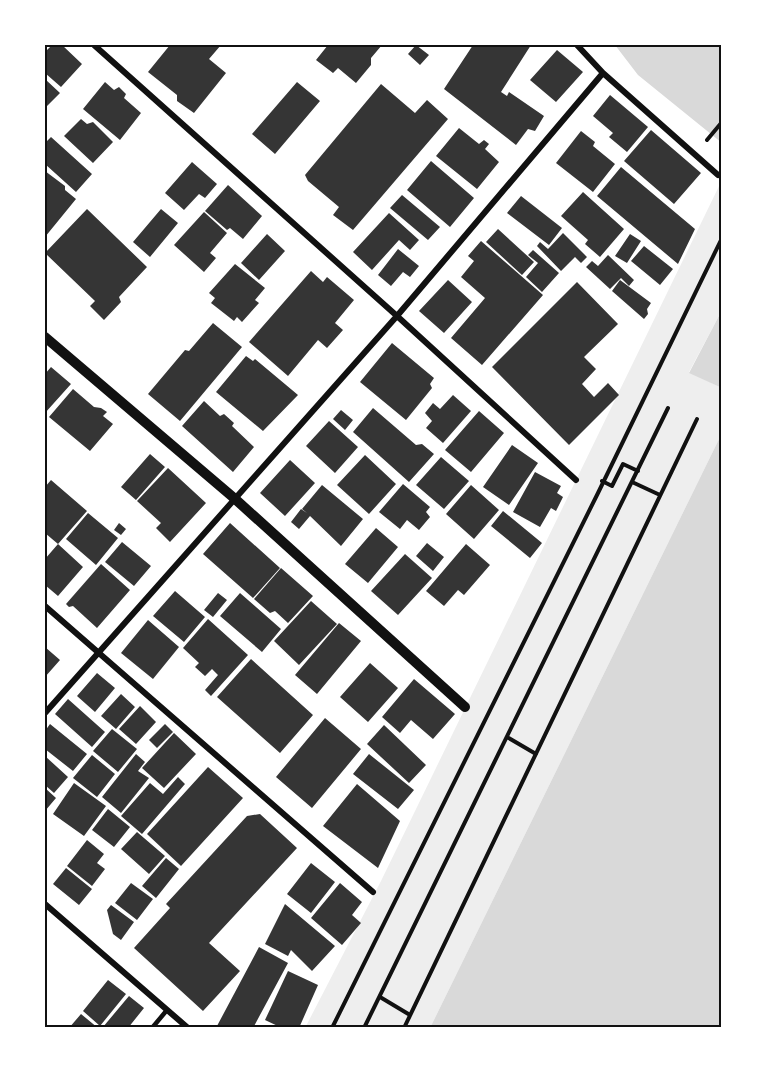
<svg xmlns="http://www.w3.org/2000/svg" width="767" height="1073" font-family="Figtree,sans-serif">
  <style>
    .green { fill: #eee }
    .water { fill: #d9d9d9 }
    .building { fill: #353535 }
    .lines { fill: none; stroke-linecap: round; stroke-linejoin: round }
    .path { stroke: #111; stroke-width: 4 }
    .service { stroke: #111; stroke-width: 4.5 }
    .minor { stroke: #111; stroke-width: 6 }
    .tertiary { stroke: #111; stroke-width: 10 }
    .neatline { fill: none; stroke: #111; stroke-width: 2 }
  </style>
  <rect width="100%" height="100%" fill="#fff"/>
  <path class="green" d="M722,180v130l-33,62 33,16v45l-292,595h-125l76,-147z"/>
  <path class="water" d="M615,45h107v98l-84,-68z
    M722,310v78l-33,-15z
    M722,433v595h-292z"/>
  <path class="building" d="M52,45h10l20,19 -21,23 -16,-14v-21z
    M170,45h51l-12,14 17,14 -32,40 -17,-12v-6l-29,-23z
    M328,45h54l-11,13v7l-15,18 -18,-15 -5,5 -17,-13z
    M416,45l13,10 -9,10 -12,-11z
    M473,45h58l-30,47 6,4 2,-4 35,24 -9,15 -7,-2 -12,16 -72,-56z
    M557,50l26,22 -27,30 -26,-22z
    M45,79l15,14 -15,15z
    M105,82l9,8 5,-3 7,7 -2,4 17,15 -21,27 -37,-31z
    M297,82l23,19 -45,53 -23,-20z
    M381,84l34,29 12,-13 21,19 -95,111 -20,-15 6,-8 -31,-26 -3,-6z
    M610,95l38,32 -21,25 -18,-15 4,-4 -20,-17z
    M81,119l6,5 6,-2 20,20 -20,21 -29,-27z
    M459,128l20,16 5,-4 5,4 -4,5 14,13 -22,27 -41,-33z
    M651,130l50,43 -27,31 -50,-43z
    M581,131l14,11 -2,4 22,18 -22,28 -37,-29z
    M51,137l41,37 -16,18 -31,-28v-21z
    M431,161l43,37 -24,29 -43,-37z
    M192,162l25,22 -12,14 -6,-4 -15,16 -19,-17z
    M621,167l74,62 -17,35 -81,-68z
    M45,171l20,15v4l11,9 -31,38z
    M228,185l34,31 -19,23 -13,-11 -3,2 -22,-19z
    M583,192l41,37 -24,28 -15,-13 3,-4 -27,-24z
    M402,195l38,32 -12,13 -38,-32z
    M521,196l41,32 -13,17 -42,-32z
    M87,209l60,58 -28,30 2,5 -17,18 -14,-14 5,-5 -50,-48z
    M161,209l17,14 -28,34 -17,-15z
    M204,212l23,21 -17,20 6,5 -12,14 -30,-27z
    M389,213l30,27 -9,10 -11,-10 -27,30 -19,-18z
    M498,229l36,33 -12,13 -36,-33z
    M563,233l24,24 -6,6 -6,-6 -14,14 -24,-25 3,-4 8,7z
    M267,234l18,17 -26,29 -18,-17z
    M630,234l11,7 -14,22 -12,-7z
    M481,241l62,54 -61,70 -31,-27 34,-40 -24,-21 13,-16 -6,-5z
    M644,246l29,23 -13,16 -29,-24z
    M398,249l21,17 -9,11 -7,-5 -12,14 -13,-11z
    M533,250l26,23 -17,19 -16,-15 12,-14 -10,-8z
    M608,255l26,25 -5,6 -8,-8 -11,11 -24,-22 6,-6 6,5z
    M235,264l30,24 -10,12 4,3 -17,19 -5,-5 -3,4 -23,-18 4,-5 -6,-5z
    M311,271l12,11 4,-5 27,23 -19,23 8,7 -16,18 -9,-8 -30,36 -39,-34z
    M448,280l24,22 -28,31 -25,-22z
    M620,280l31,23 -4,6 1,5 -4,5 -32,-28z
    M577,282l41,42 -34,33 12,12 -14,15 12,13 14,-14 11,12 -50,50 -77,-78z
    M213,323l29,24 -62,74 -32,-27 37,-44 4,1z
    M392,343l42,35 -4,6 2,4 -26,32 -46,-38z
    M246,356l7,5 2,-2 43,36 -35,36 -47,-39z
    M51,367l20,17 -26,29v-39z
    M73,389l21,18 7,1 6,4 -4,4 10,8 -23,27 -41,-34z
    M453,395l18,16 -28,32 -17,-15 6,-7 -7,-8 8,-10 7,6z
    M204,401l16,15 4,-2 10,9 -2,3 22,21 -21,25 -51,-46z
    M373,408l43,37 6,-1 12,10 -25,28 -56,-50z
    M341,410l12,10 -8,10 -12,-11z
    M479,411l25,22 -33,39 -26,-22z
    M329,421l29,26 -23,26 -29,-27z
    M512,445l26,18 -29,42 -26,-18z
    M150,454l15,13 -29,33 -15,-13z
    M365,455l31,29 -27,30 -32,-29z
    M441,457l28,24 -25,28 -28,-24z
    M290,460l25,23 -30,33 -25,-23z
    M168,468l38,35 -36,39 -14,-14 5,-5 -24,-22z
    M535,472l26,14 -4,7 6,4 -7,14 -5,-3 -11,19 -27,-15z
    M51,480l36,31 -29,33 -13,-11v-46z
    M403,484l27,23 -4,5 4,5 -11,13 -12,-10 -7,9 -21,-17z
    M322,485l41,34 -22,27 -31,-30 -11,13 -8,-7 10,-13 6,4 -5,-4z
    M471,485l28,25 -25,29 -28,-25z
    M503,511l39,32 -12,15 -39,-32z
    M88,513l30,25 -22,27 -30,-26z
    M119,523l7,6 -5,6 -7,-5z
    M230,523l50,45 -27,30 -50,-44z
    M376,528l22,19 -30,36 -23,-19z
    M122,542l29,24 -17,20 -29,-24z
    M427,543l17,14 -11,14 -17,-15z
    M58,544l25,23 -25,29 -13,-11v-26z
    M466,544l24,21 -26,30 -6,-5 -14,16 -18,-15z
    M405,554l27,24 -34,37 -27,-24z
    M101,564l29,26 -33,38 -24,-22 -4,1 -3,-3z
    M281,568l32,28 -25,27 -13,-12 -5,2 -16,-14z
    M175,591l30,26 -21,25 -31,-26z
    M218,593l9,7 -14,17 -9,-7z
    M240,593l41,36 -19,23 -42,-36z
    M311,601l26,23 -38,41 -25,-24z
    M208,619l40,36 -37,41 -6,-6 13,-15 -6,-6 -7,7 -10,-9 4,-4 -16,-15z
    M148,620l31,27 -26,32 -32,-26z
    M339,623l22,18 -44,53 -22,-19z
    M45,647l15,13 -15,17z
    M251,659l62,56 -33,38 -63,-56z
    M370,663l28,25 -30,34 -28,-25z
    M97,673l18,15 -20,24 -18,-16z
    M414,679l41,35 -22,25 -22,-19 -11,13 -18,-16z
    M121,694l14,13 -19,22 -15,-13z
    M68,699l37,33 -13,15 -37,-33z
    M140,706l16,16 -20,22 -17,-15z
    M325,718l36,31 -49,59 -36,-31z
    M50,724l37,30 -14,17 -28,-22v-18z
    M165,724l8,8 -16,16 -8,-8z
    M384,725l42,40 -17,18 -42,-39z
    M112,729l25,20 -19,23 -25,-21z
    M174,733l22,21 -32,34 -22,-20z
    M136,754l9,8 -7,9 11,7 -28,35 -19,-16z
    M369,754l45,36 -16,19 -45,-35z
    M92,755l23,19 -18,23 -24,-19z
    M45,756l23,21 -14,16 -9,-8z
    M208,767l35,31 -62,68 -34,-32z
    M178,777l7,7 -43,50 -21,-18 29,-33 13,11z
    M74,783l32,23 -22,30 -31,-22z
    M357,784l43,37 -22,47 -55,-42z
    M45,788l11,10 -11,13z
    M108,809l22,18 -16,20 -22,-17z
    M260,814l37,34 -88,95 31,28 -37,40 -69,-63 36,-40 -4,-4 81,-88z
    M137,832l28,24 -16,18 -28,-25z
    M87,840l17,14 -7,9 8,6 -13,17 -25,-20z
    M166,858l13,11 -23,29 -14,-12z
    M311,863l24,19 -24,31 -24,-19z
    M66,868l26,21 -13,16 -26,-21z
    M131,883l22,16 -16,21 -22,-17z
    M340,883l22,19 -10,13 9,8 -19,22 -31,-27z
    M285,904l50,42 -23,25 -21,-21 -3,6 -23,-12z
    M111,905l23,17 -13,18 -8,-6 -6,-24z
    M259,947l29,16 -35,65h-33l-3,-2z
    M288,971l30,14 -19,43h-17l-17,-8z
    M108,980l18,14 -26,32 -17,-15z
    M129,996l15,12 -16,20h-24l-1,-1z
    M81,1014l17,14h-29z"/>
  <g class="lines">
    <path class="path" d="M707,140l15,-18
      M602,481l10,5 11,-22 15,7
      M632,482l28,13
      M507,737l29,17
      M380,997l30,18
      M332,1028l266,-535 124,-255
      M364,1028l304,-620
      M404,1028l293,-609"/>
    <path class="service" d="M152,1028l15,-18"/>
    <path class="minor" d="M94,45l303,271 179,164
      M603,73l115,102
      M45,606l328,286
      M45,713l352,-397 206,-243 -26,-28
      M45,904l143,124"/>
    <path class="tertiary" d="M45,337l189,161 231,209"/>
  </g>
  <rect width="767" height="1073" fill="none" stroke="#ffffff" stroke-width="93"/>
  <rect x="46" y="46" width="674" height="980" class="neatline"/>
</svg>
